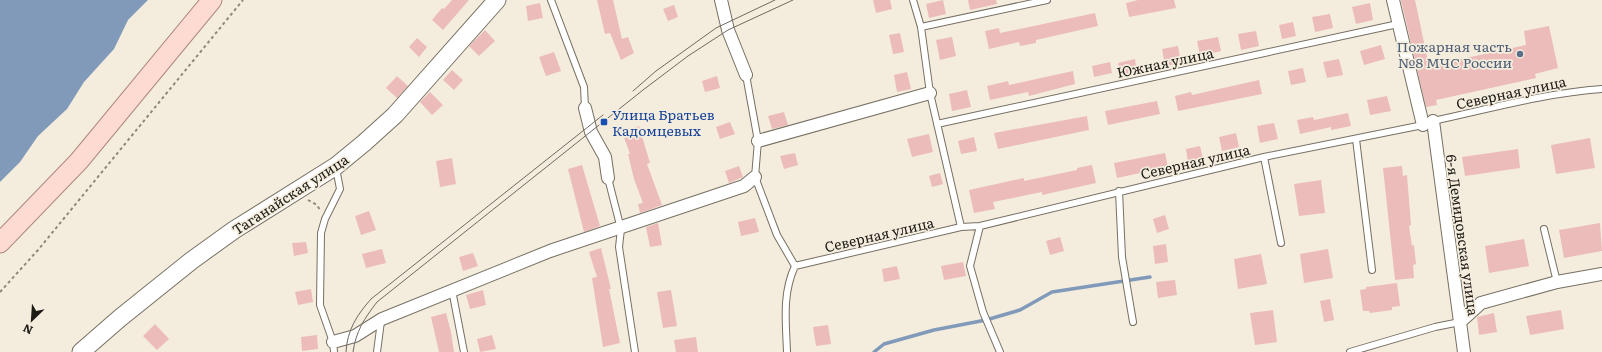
<svg xmlns="http://www.w3.org/2000/svg" width="1602" height="352" font-family="Literata,serif">
  <style>
    .water { fill: #819aba }
    .lines { fill: none; stroke-linecap: round; stroke-linejoin: round }
    .stream { stroke: #819aba; stroke-width: 3.5 }
    .building { fill: #ecbcba }
    .lane-casing { stroke: #767063; stroke-width: 8 }
    .street-casing { stroke: #767063; stroke-width: 14 }
    .secondary-casing { stroke: #767063; stroke-width: 19 }
    .primary-casing { stroke: #ae887d; stroke-width: 21 }
    .path { stroke: #8d887d; stroke-width: 2; stroke-dasharray: 3 3; stroke-linecap: butt }
    .lane { stroke: #fff; stroke-width: 6 }
    .street { stroke: #fff; stroke-width: 12 }
    .secondary { stroke: #fff; stroke-width: 17 }
    .primary { stroke: #fddbd3; stroke-width: 19 }
    .tram { stroke: #6e6961; stroke-width: 1 }
    .service-dot { fill: #5c6f8a; stroke: #f4edde; stroke-width: 1.5 }
    .transit-dot { fill: #1a4fb4; stroke: #f4edde; stroke-width: 1.5 }
    .labels { text-anchor: middle; dominant-baseline: central; stroke-width: 3.5; stroke-linejoin: round; paint-order: stroke }
    .service-label { font-size: 14px; fill: #4e5e75; stroke: #f4edde; text-anchor: end }
    .street-label { font-size: 14px; fill: #1e1b16; stroke: #f4edde }
    .transit-label { font-size: 14px; fill: #164399; stroke: #f4edde; text-anchor: start }
  </style>
  <rect width="100%" height="100%" fill="#f4edde"/>
  <path class="water" d="M0,0h148l-20,20 -14,29 -30,33 -17,27 -29,27 -18,26 -20,20z"/>
  <g class="lines">
    <path class="stream" d="M874,352l10,-8 50,-14 52,-10 34,-10 32,-18 98,-15"/>
  </g>
  <path class="building" d="M452,0h17l-26,30 -11,-10 10,-12 2,1z
    M597,0h16l9,39 6,-2 6,16 -13,7 -11,-27 -5,1z
    M873,0h17l2,9 -16,4z
    M943,0l3,14 -17,4 -3,-14z
    M968,0h28l1,4 -27,6z
    M1138,0h36l2,8 -47,9 -3,-14z
    M1401,0h14l14,66 97,-21 -2,-14 25,-5 9,42 -23,6 1,4 -100,22 1,5 -11,2z
    M540,3l3,15 -15,3 -2,-15z
    M1370,3l3,17 -17,4 -4,-17z
    M674,5l4,12 -10,4 -5,-12z
    M1095,13l3,13 -62,14v3l-16,3 -1,-4 -30,7 -4,-18 14,-3 1,5z
    M1330,14l3,14 -18,4 -3,-15z
    M1293,22l3,14 -14,3 -3,-14z
    M485,30l10,11 -16,15 -10,-10z
    M1256,31l3,15 -18,4 -3,-16z
    M900,33l4,19 -11,2 -4,-19z
    M952,37l4,19 -16,4 -4,-20z
    M1218,37l3,14 -21,5 -3,-15z
    M417,38l10,9 -8,10 -10,-10z
    M1381,45l4,14 -21,6 -4,-14z
    M1178,46l3,17 -16,3 -3,-17z
    M554,52l7,19 -15,5 -7,-19z
    M1135,59l2,13 -16,4 -3,-13z
    M1339,59l4,16 -16,3 -4,-16z
    M1110,62l2,11 -18,4 -2,-11z
    M1303,68l3,14 -15,3 -3,-14z
    M452,70l11,10 -9,10 -11,-10z
    M1073,71l2,13 -46,12 -1,-4 -38,8 -3,-14 21,-5 1,4z
    M907,72l4,17 -14,3 -3,-17z
    M397,76l11,10 -11,12 -11,-10z
    M717,76l3,12 -15,4 -3,-11z
    M1259,80l3,14 -84,17 -3,-15 16,-4 1,3z
    M967,90l4,17 -19,4 -3,-17z
    M430,92l13,13 -11,10 -12,-13z
    M1387,96l4,15 -21,4 -3,-15z
    M1157,101l3,13 -52,11 -3,-14z
    M784,112l4,13 -16,4 -4,-13z
    M1348,113l3,13 -20,4v-3l-31,7 -3,-14 16,-3 1,3z
    M1087,116l2,14 -91,19 -4,-16z
    M730,122l5,12 -15,5 -4,-12z
    M1274,123l4,16 -18,4 -3,-17z
    M639,126l11,37 -3,1 15,41 -22,8 -2,-9 5,-1 -9,-24 -6,-25h2l-8,-22z
    M1236,133l3,14 -17,4 -3,-14z
    M929,134l4,18 -21,5 -5,-18z
    M974,137l3,14 -16,3 -3,-13z
    M1590,138l5,30 -39,6 -5,-29z
    M1200,146l3,13 -15,3 -2,-13z
    M1518,149l2,19 -55,8 -3,-19z
    M795,153l3,12 -14,4 -4,-13z
    M1165,153l3,14 -51,11 -3,-15z
    M452,158l4,26 -16,3 -4,-26z
    M582,165l18,61 -16,6 -16,-63z
    M1092,165l4,18 -54,12v-3l-49,10 2,7 -21,4 -5,-23 55,-12v3l53,-11v-2z
    M739,166l4,11 -14,6 -4,-12z
    M1402,166l1,10 4,-1 4,50 -2,1 3,20 2,-1 2,19 -3,1 1,13 -19,2 -12,-112z
    M940,173l3,11 -11,3 -3,-11z
    M1321,180l4,33 -26,3 -5,-32z
    M369,211l7,19 -15,5 -6,-19z
    M1165,215l4,14 -12,4 -4,-14z
    M755,218l4,14 -18,4 -3,-14z
    M658,223l4,22 -12,2 -4,-20z
    M1600,223l2,28 -38,7 -5,-28z
    M1060,237l4,14 -14,4 -4,-14z
    M1524,239l5,27 -40,7 -4,-27z
    M306,242l2,11 -14,3 -2,-13z
    M1166,244l2,18 -13,2 -2,-18z
    M601,248l10,41h-2l11,54 -17,4 -11,-69 5,-1 -8,-25z
    M382,249l4,14 -20,5 -4,-14z
    M1328,249l5,29 -29,5 -4,-29z
    M473,253l5,13 -15,5 -4,-14z
    M1261,254l6,30 -29,5 -4,-30z
    M963,262l3,14 -22,4 -3,-14z
    M897,266l3,13 -16,3 -2,-13z
    M1175,280l2,15 -19,3 -2,-16z
    M1397,283l3,23 -8,1v3l-22,3 -1,-2h-6l-3,-21 6,-1v-2z
    M311,289l2,13 -15,3 -3,-13z
    M483,290l3,15 -16,4 -4,-14z
    M671,290l6,36 -14,2 -6,-36z
    M1330,299l4,21 -10,2 -4,-21z
    M1273,310l4,32 -22,3 -5,-32z
    M1561,310l3,19 -34,6 -4,-19z
    M446,313l5,19 3,20h-15l-8,-35z
    M1494,313l3,19 -18,3 -2,-18z
    M155,324l14,15 -12,11 -14,-14z
    M828,325l3,19 -15,2 -3,-19z
    M317,335l1,14 -16,2 -1,-14z
    M492,335l4,14 -16,3 -3,-13z
    M696,337l2,15h-22l-2,-12z"/>
  <g class="lines">
    <g class="lane-casing">
      <path id="lane" d="M551,0l33,87 1,21
        M913,0l8,27 9,66 31,134
        M921,27l126,-27
        M746,75l12,66 -3,36 22,58 18,31c-13,28 -9,56 -8,86
        M937,124l461,-100
        M1356,139l16,131
        M1264,157l17,86
        M608,178l13,51 -2,18 16,105
        M1119,191l3,66 11,65
        M980,226l-10,40 13,46 17,40
        M1544,229l13,53
        M795,266l166,-39 19,-1 284,-69 159,-32 10,-4c56,-12 112,-28 169,-32
        M452,290l12,62
        M334,352l-1,-10 -13,-37 1,-72 4,-14 15,-30 -4,-21
        M377,352l4,-31
        M1350,352l85,-25 25,-5"/>
    </g>
    <g class="street-casing">
      <path id="street" d="M721,0l7,30 18,45
        M1393,0l30,125
        M585,108l6,24 14,25 3,21
        M1433,121l31,231
        M758,141l172,-48
        M1460,322l21,-19 76,-21 45,-8
        M333,342l22,-6 27,-17 168,-68 194,-65 11,-9"/>
    </g>
    <g class="secondary-casing">
      <path id="secondary" d="M81,352l39,-34 71,-57 43,-31 102,-64 28,-23 31,-28 102,-115"/>
    </g>
    <g class="primary-casing">
      <path id="primary" d="M0,243l79,-82 133,-161"/>
    </g>
    <path class="path" d="M308,200l9,5 3,5
      M0,292l38,-42 205,-250"/>
    <use href="#lane" class="lane"/>
    <use href="#street" class="street"/>
    <use href="#secondary" class="secondary"/>
    <use href="#primary" class="primary"/>
    <path class="tram" d="M633,91l23,-20 60,-43 59,-28
      M346,352c1,-22 11,-37 25,-53l232,-184
      M353,352c3,-21 11,-33 24,-50l266,-212 45,-34 40,-26 65,-30"/>
  </g>
  <circle class="service-dot" cx="1520" cy="54" r="4"/>
  <rect class="transit-dot" x="600" y="118" width="8" height="8" rx="2"/>
  <g class="labels">
    <g class="service-label">
      <text x="1512" y="46">Пожарная часть<tspan x="1512" dy="16">№8 МЧС России</tspan></text>
    </g>
    <g class="street-label">
      <text transform="translate(1165 62) rotate(-12)">Южная улица</text>
      <text transform="translate(1511 92) rotate(-12)">Северная улица</text>
      <text transform="translate(1195 161) rotate(-13)">Северная улица</text>
      <text transform="translate(290 194) rotate(-33)">Таганайская улица</text>
      <text transform="translate(879 234) rotate(-13)">Северная улица</text>
      <text transform="translate(1463 235) rotate(82)">6-я Демидовская улица</text>
    </g>
    <g class="transit-label">
      <text x="612" y="114">Улица Братьев<tspan x="612" dy="16">Кадомцевых</tspan></text>
    </g>
  </g>
  <g transform="translate(32 320) rotate(205)" stroke="#f4edde" stroke-width="3" paint-order="stroke">
  <path d="M0-3L7 15L0 10L-7 15Z" fill="#1e1b16"/>
  <text y="-6" font-size="11" font-weight="bold" text-anchor="middle" fill="#1e1b16">N</text>
  </g>
</svg>
